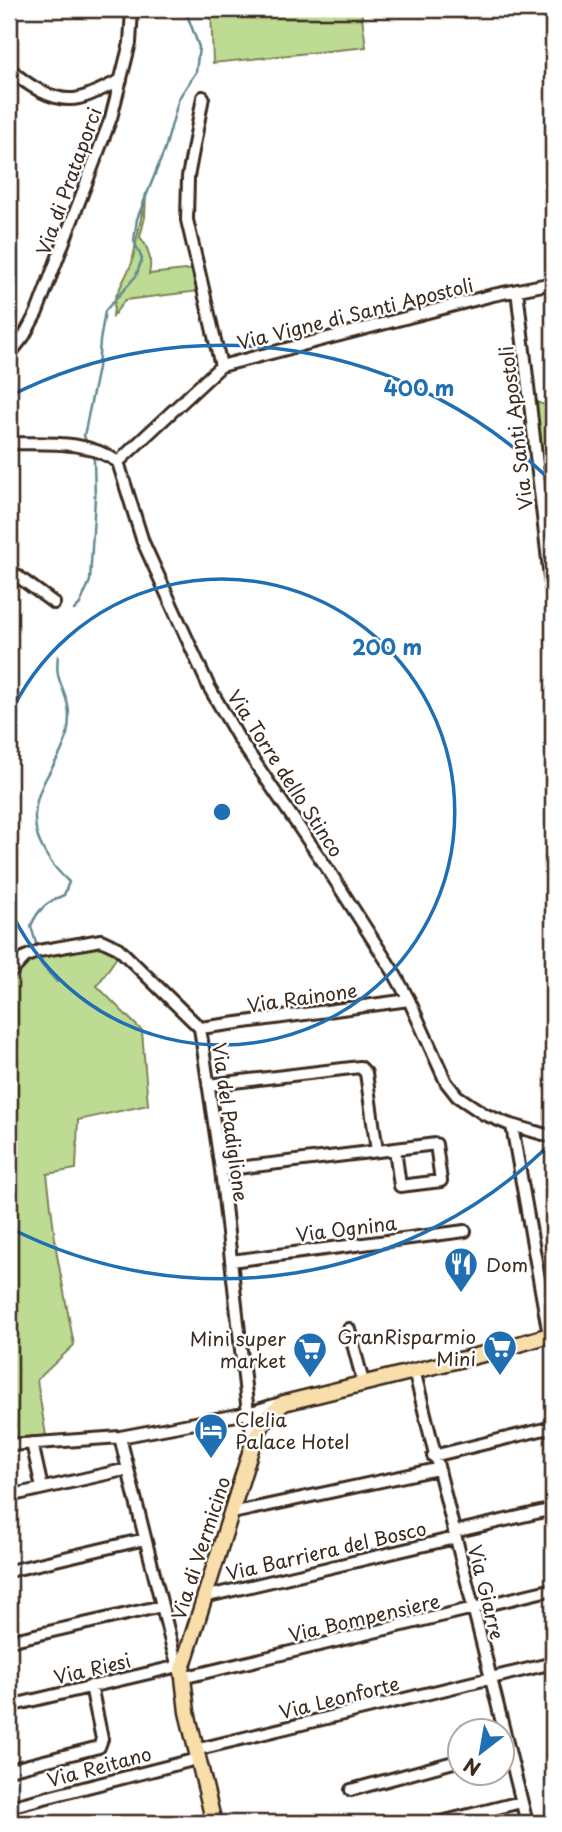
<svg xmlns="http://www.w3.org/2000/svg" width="562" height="1832" font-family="'Playpen Sans',sans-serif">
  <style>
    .green { fill: #bddb93; stroke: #7c8258; stroke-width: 2 }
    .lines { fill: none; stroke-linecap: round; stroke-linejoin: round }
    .stream { stroke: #638991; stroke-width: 2.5 }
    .minor-casing { stroke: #3b2a1e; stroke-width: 16 }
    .major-casing { stroke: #3b2a1e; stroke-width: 19 }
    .minor { stroke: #fff; stroke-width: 10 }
    .major { stroke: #f8deab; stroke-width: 14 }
    .ring { fill: none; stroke: #1f6fb2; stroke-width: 3.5 }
    .labels { text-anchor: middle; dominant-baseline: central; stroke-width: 5; stroke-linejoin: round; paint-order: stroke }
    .street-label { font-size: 19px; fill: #3b2a1e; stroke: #fff }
    .poi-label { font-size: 19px; fill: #3b2a1e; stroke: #fff; text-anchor: start }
    .centre { fill: #1f6fb2; stroke: #fff; stroke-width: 3.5 }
    .ring-label { font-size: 21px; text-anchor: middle; font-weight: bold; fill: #1f6fb2; stroke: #fff; stroke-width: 5; stroke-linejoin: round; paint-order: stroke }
  </style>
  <rect width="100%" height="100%" fill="#fff"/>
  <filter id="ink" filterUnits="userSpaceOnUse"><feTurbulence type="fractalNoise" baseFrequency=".0143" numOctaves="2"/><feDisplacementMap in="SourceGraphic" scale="14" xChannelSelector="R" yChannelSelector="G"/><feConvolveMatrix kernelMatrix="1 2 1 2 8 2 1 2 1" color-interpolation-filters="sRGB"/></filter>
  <g filter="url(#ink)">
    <path class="green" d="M211,9h150l5,38 -153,16z
      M146,193l-1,24 -5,20c9,11 12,24 9,37l45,-5 6,22 -75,9 -12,16 2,-18 17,-35z
      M535,400l6,4 12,1v165z
      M98,940l23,11 -24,35 45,45 6,74 -70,15 -2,49 -29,5 10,81 17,90 -37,35 10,62 -38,3v-311l7,-9 -7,-5v-146l13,-15z"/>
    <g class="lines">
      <path class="stream" d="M87,443l-3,-7 14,-68 2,-27 5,-30 31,-35 6,-17 -8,-18 3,-22 28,-70 14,-51 17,-26 3,-25 -14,-38
        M74,610l6,-6 10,-23 5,-83 -1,-38 -3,-6
        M37,947l-6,-21c7,-17 16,-24 33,-31l5,-13c-30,-28 -45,-60 -25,-100 8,-16 20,-30 23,-48 2,-8 3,-24 0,-32 -5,-20 -12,-22 -9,-46
        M39,954l3,11 15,17"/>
      <g class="minor-casing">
        <path id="minor" d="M9,68c16,16 46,36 70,30 14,-3 28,-12 42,-18
          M203,97l-15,80 -1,43 34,146
          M517,290l36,314
          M9,355l15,-19 13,-24 74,-194 19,-75 2,-34
          M9,443c38,1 76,-4 109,19l25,80 66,145 30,52 92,135 62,97 16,29 37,82 11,14 27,18 24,10 45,13
          M118,462l103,-96 272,-71 60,-12
          M9,570l45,33
          M9,974l16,-17 14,-6 62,-11 17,8 82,80 21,142 27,243 6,27
          M200,1028l209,-28
          M208,1085l152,-18 6,6 11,78
          M512,1126l37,209
          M436,1144l5,37 -41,5 -5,-37z
          M221,1170l174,-21
          M231,1261l234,-30
          M349,1329l14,53
          M414,1370l113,453
          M120,1437l53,213 9,28 371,-89
          M32,1443l10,45
          M9,1445l111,-8 128,-24 33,-10
          M433,1456l120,-29
          M9,1496l119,-27
          M232,1513l205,-44
          M454,1532l99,-23
          M9,1571l136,-32
          M204,1597l251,-59
          M9,1641l153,-35
          M9,1706l174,-41
          M195,1750l358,-87
          M9,1770l90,-23 3,-8 -11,-53
          M351,1790l110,-30
          M9,1807l188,-48
          M437,1823l84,-21"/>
      </g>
      <g class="major-casing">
        <path id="major" d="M214,1823l-27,-111 -5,-43 72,-229 12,-22 18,-15 208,-51 61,-18"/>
      </g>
      <use href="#minor" class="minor"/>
      <use href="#major" class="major"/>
    </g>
  </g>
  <g class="ring">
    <path d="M9 717A233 233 0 1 1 9 907"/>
    <path d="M552 1142A467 467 0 0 1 10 1228M10 396A467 467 0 0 1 552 482"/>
  </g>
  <defs>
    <g id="restaurant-pin" transform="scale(1.75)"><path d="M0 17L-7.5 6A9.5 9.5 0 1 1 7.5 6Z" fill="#1f6fb2" stroke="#fff"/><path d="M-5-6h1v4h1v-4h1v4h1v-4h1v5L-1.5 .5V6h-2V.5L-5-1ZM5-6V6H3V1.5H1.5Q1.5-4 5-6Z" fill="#fff"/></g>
    <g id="supermarket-pin" transform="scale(1.75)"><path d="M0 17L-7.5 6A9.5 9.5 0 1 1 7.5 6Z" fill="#1f6fb2" stroke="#fff"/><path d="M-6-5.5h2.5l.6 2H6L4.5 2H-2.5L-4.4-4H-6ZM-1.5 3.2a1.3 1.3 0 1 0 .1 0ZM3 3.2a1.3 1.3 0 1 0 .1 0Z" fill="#fff"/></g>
    <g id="hotel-pin" transform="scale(1.75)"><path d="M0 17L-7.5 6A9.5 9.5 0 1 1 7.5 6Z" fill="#1f6fb2" stroke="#fff"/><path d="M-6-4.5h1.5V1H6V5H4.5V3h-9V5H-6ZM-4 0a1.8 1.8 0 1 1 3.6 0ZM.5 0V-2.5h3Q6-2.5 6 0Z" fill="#fff"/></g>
  </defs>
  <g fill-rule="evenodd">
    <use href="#restaurant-pin" x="461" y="1264"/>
    <use href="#supermarket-pin" x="500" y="1347"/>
    <use href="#supermarket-pin" x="310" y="1349"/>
    <use href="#hotel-pin" x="211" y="1430"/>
  </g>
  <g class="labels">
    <g class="street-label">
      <text transform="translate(68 181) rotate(-70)">Via di Prataporci</text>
      <text transform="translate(355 313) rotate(-14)">Via Vigne di Santi Apostoli</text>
      <text transform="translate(515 428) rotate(-97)">Via Santi Apostoli</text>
      <text transform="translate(286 773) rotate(57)">Via Torre dello Stinco</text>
      <text transform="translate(302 997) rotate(-8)">Via Rainone</text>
      <text transform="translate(231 1122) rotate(82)">Via del Padiglione</text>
      <text transform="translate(346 1228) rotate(-7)">Via Ognina</text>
      <text transform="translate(200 1548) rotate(-72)">Via di Vermicino</text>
      <text transform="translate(326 1550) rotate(-13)">Via Barriera del Bosco</text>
      <text transform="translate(487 1592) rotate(76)">Via Giarre</text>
      <text transform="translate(364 1617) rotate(-13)">Via Bompensiere</text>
      <text transform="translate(92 1668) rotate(-13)">Via Riesi</text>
      <text transform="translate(339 1697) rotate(-14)">Via Leonforte</text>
      <text transform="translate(99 1766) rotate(-15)">Via Reitano</text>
    </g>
    <g class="poi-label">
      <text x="486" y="1264">Dom</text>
      <text x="476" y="1336" text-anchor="end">GranRisparmio<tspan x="476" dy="22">Mini</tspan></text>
      <text x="286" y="1338" text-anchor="end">Mini super<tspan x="286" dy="22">market</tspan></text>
      <text x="235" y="1419">Clelia<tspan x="235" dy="22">Palace Hotel</tspan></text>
    </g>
  </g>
  <circle cx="222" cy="812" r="10" class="centre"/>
  <g class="ring-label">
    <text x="419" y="396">400 m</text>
    <text x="387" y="655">200 m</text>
  </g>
  <rect width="562" height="1832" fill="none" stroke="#fff" stroke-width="35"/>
  <rect x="18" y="18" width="527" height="1797" fill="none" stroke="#3b2a1e" stroke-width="2.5" filter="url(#ink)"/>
  <g transform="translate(481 1752) rotate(211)"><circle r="33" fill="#ffffff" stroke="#b1aaa5" stroke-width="2"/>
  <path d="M0-5L12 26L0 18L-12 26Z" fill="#1f6fb2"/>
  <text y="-10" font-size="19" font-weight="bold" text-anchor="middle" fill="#3b2a1e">N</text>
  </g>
</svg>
